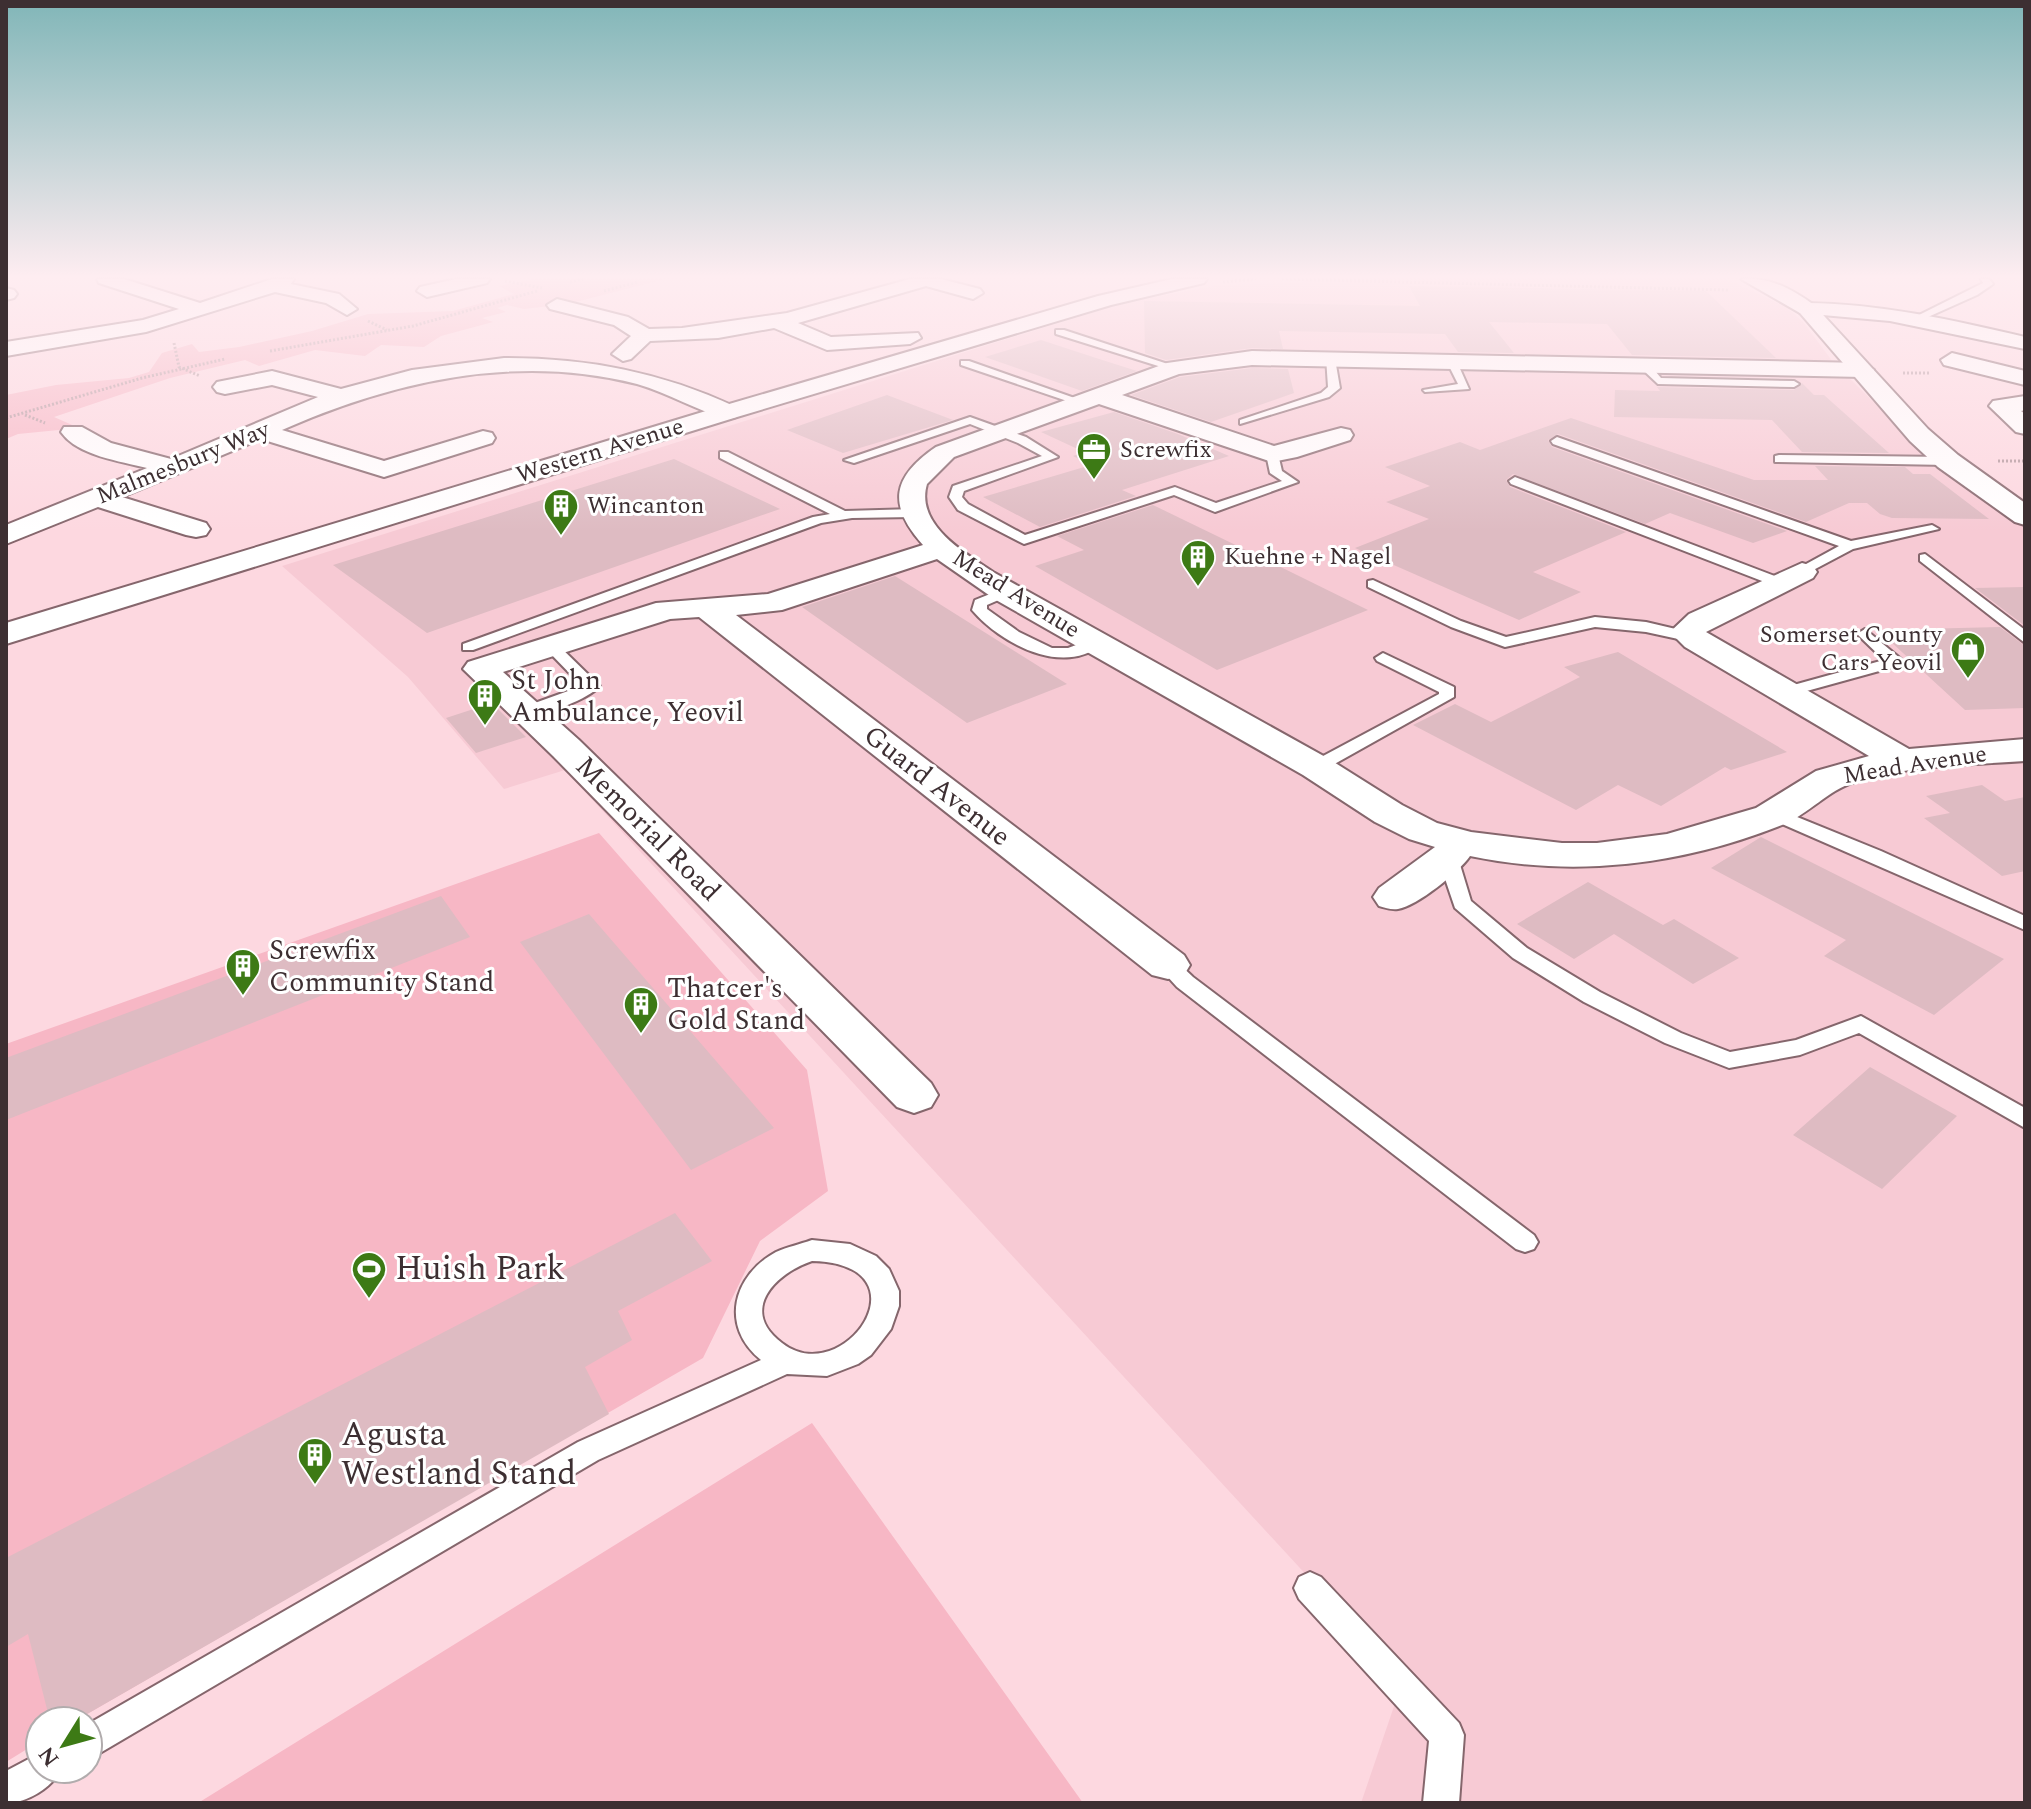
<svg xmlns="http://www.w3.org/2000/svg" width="2031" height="1809" font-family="Spectral,serif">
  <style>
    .built { fill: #f7cad4 }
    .green { fill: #f7b7c5 }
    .building { fill: #debbc2 }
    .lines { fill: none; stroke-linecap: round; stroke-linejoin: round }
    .service-casing { stroke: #85666c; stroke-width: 4 }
    .minor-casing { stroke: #85666c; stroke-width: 4 }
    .tertiary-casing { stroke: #85666c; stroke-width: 4 }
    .path { stroke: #b3979d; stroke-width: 3; stroke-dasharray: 2 2; stroke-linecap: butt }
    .service { fill: #fff; fill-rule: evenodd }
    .minor { fill: #fff; fill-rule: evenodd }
    .tertiary { fill: #fff; fill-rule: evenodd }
    .labels { text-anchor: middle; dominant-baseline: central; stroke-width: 6; stroke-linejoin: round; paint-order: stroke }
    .far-poi-label { font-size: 24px; fill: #3d2f32; stroke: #fff; text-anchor: start }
    .far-street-label { font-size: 24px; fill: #3d2f32; stroke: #fff }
    .poi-label { font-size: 28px; fill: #3d2f32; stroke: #fff; text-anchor: start }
    .street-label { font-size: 28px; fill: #3d2f32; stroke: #fff }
    .near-poi-label { font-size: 34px; fill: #3d2f32; stroke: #fff; text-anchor: start }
  </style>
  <rect width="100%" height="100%" fill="#fdd8e0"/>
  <path class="built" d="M1307,279h420l59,28 17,15 30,40 91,90 101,76v1275h-664l42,-123 -838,-910 -61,19 -96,-112 -126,-111 837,-262 100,-19 83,-2z"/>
  <path class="green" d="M533,279h132l-97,25 -44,5 -17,-4 -10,3 9,4 -24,6 11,4 -52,14 -17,11 -43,-2 -16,11 -50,-6 -56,16 -14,-6 -75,18 -116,39 25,11 -61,6 -12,5v-44l50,-10 73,-7 20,-6 13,-19 30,-9 7,8 40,-5 73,-16 56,-17 85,-3 61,-17 -15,-8z
    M599,833l208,237 21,121 -68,50 -57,117 -628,363h-35v20l-34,21v-718z
    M812,1423l271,380h-885z"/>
  <path class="building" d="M1409,286l297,5 70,67 -144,-3 -25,-31 -118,-2 25,31 -56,-1 -13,-18 -166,-3 4,18 -31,-1 -86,12 -21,-7 -1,-52 276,5z
    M1041,340l55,18 41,13 -55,20 -97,-34z
    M1252,368l36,1 6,24 -83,29 -80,-27 49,-18z
    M1802,383l12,12h10l65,58 -87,-1 -30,-32 -158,-3 1,-27 45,1 -3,-4 137,3z
    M887,395l66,25 -110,33 -56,-23z
    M1114,412l64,22 51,22 -107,34 14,6 -96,31 -57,-30 108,-32 -18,-9 11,-4 -43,-20z
    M1571,418l183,62h74l-13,-14 90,1 8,7h17l59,45 -97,-1 -12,-4 -13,-11h-18l-43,19 -248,-88 -10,6 4,7 235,84 -34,12 -83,-30 -25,11 -132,-50 -7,6 4,7 116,45 -93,40 48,20 -62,28 -164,-72 74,-29 -43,-17 44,-16 -45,-19 75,-25 20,8z
    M674,459l106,50 -353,124 -94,-68z
    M1153,505l97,47 118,58 -151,60 -182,-104 49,-16 -27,-14z
    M895,576l172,108 -100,39 -165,-116z
    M2025,587v39l-50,-38z
    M2000,627l25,19v62l-60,2 -87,-80z
    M1618,652l169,100 -56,18 -6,-3 -64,39 -43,-21 -42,25 -163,-85 42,-21 36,18 89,-45 -16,-10z
    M492,703l34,34 -50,16 -30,-35z
    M1982,785l23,16 20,-4v74l-23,5 -78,-58 26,-5 -24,-17z
    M1761,837l243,122 -70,56 -110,-59 22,-16 -135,-72z
    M1588,882l75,43 11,-6 65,39 -46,26 -79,-50 -40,25 -57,-35z
    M441,896l29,41 -464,183v-62z
    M589,914l185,214 -83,42 -171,-228z
    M1870,1067l87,49 -75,73 -89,-54z
    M675,1213l37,48 -94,50 14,29 -47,27 24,47 -534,307h-25l-22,-87 -22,13v-89z"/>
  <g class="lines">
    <g class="service-casing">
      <path id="service" d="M1981,279h8l4,5 -16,11 -58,26 -8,-2 72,-36z
        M1056,330h8l116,38 -9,2 -115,-36z
        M1326,357l9,2 5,29 -11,9 -89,27v-4l81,-27 7,-6z
        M1452,359l5,3 12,27 -44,3 -2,-2 35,-6 -11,-22z
        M961,361h8l117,41 -10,2 -115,-39z
        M1642,365h8l11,13 133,3 5,3 -5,3 -136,-3 -16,-15z
        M970,417l56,20 32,20 -94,34 -2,6 6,7 57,31 150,-48 41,16 66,-22 -12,-8 -4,-19 6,-4 6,4 4,17 16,11 -83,30 -41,-17 -150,49 -66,-34 -9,-13 4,-11 89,-30 -24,-13 -48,-19 -116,39 -10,-3z
        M1557,437l294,104 81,-16 7,4 -86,20 -51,27 -7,-4 2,-3 42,-23 -286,-102 -2,-3z
        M720,452h8l117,59 69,-2 7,4 -7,4 -62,1 -31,5 -348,127h-10v-6l350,-127 17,-3 -110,-56z
        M1779,455l169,2 6,4 -6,4 -173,-3v-6z
        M1515,477l270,103 2,3 -7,4 -5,-1 -264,-102 -2,-3z
        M1925,554l100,76v13l-105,-82v-6z
        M1373,580l88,41 45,16 89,-20 51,5 51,12 3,3 -8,5 -46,-10 -51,-5 -90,20 -54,-20 -83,-40v-6z
        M1005,588l7,4 -2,3 -23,10v4l32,23 33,16h16l27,-10 8,5c-39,35 -103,0 -131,-33l3,-10z
        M1865,629l36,30v6l-116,32 -6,-2v-6l105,-29 -27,-26z
        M551,641l5,2 44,43c-11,13 -62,33 -79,30l-2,-4 2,-4 61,-22 -36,-37 -3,-3z
        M1383,653l71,34v10l-132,74h-12l-3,-4 3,-4 129,-69v-2l-62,-31 -2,-3z
        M1775,808l106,43 144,65v14l-257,-112 -2,-4 2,-4z
        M1448,852l10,6 13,43 56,47 73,44 81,41 49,19 66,-12 65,-24 164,92v20l-166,-95 -59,22 -71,13 -64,-25 -81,-41 -71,-44 -58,-50 -17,-50z
        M1168,958l7,2 18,17 341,258 4,7 -4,7 -9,3 -9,-3 -339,-262 -20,-22z
        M812,1240l38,4 26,12 13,13 10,22v15l-8,23 -20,26 -13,9 -31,12 -40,-2 -189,86 -510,300v-36l490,-282 183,-82c-41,-33 -29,-84 15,-108 11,-5 25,-8 36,-12zM812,1261c119,3 32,130 -30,82 -43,-32 -8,-69 30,-82z
        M1310,1572l11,5 138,146 5,12 -5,68h-36l6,-62 -130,-142 -5,-11 5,-11z
        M40,1753v16h21c-9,19 -34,34 -55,34v-32z"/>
    </g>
    <g class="minor-casing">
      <path id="minor" d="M97,279h27l76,24 72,-24h22l-3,5 48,10 18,15 -10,6 -21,-12 -51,-11 -129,40 -140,24v-14l137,-22 36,-11 -80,-26z
        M456,279h34l-3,4 -60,14 -10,-6 3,-4z
        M910,279h31l39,10 3,4 -10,6 -47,-13 -128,37 33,14 87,-4 3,5 -11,6 -83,6 -53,-22 -56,10 -68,3 -19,18 -8,2 -11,-7 19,-18 -17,-11 -64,-16 -3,-4 10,-6 71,18 21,12 33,-1 105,-15z
        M6,288l8,2 3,4 -3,4 -8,2z
        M1807,303c75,1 146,17 218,34v12l-135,-28 -90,-8 -3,-4 3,-4z
        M1252,351l611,12 11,7 -11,7 -611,-12 -73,9 -57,21 152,51 67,-18 9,2 3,5 -3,5 -53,17 -25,5 -173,-58 -145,53 -27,27c-12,41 38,69 66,88l336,187 73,46 35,18 34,9 91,11h35l70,-9 89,-26 60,-37 53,-15 -184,-109 -15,-15 19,-18 113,-51 11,3 4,6 -4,6 -107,54 203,117 116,-10v22c-56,4 -116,4 -170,21 -27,8 -46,32 -73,43 -100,40 -207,53 -312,31 -11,16 -53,50 -72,53 -7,1 -12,-1 -19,-3l-6,-9 6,-9 56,-41 -26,-8 -34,-17 -72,-47 -307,-175 -59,-41 -155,51 -46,5 448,340 6,10 -6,10 -16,4 -16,-4 -453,-358 -29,2 -167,53 76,68 352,343 7,12 -7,12 -17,6 -17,-6 -344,-351 -90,-87 5,-7 188,-59 112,-9 155,-49c-36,-40 -31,-68 13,-98l231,-84z
        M1952,353l73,18v14l-81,-20 -3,-5z
        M504,358c83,0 157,14 232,49l4,5 -4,5 -8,2c-31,-8 -59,-26 -91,-35 -120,-31 -244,-3 -355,46l102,31 99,-30 9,2 3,5 -3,5 -108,34 -123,-38 -139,58 84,26 4,6 -4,6 -10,2 -10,-2 -88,-28 -92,37v-19l141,-57c-27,-7 -69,-12 -86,-36l3,-5h18l29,16 60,16 147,-62 -46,-12 -47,9 -8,-2 -4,-5 4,-5 55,-11 69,18 71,-19z
        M2025,396v14l-4,1 4,3v20l-9,-2 -27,-26 4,-5z"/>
    </g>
    <g class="tertiary-casing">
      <path id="tertiary" d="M1172,279h35l-3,4 -93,22 -374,112 -731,227v-21l713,-216 379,-111z
        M1741,279c29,-2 49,9 73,26l114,124 30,26 67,48v22l-10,-3 -77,-55 -28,-26 -110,-128z"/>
    </g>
    <path class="path" d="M1282,279l446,11
      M505,281l37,7
      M570,282l13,-3
      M1223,282l33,-3
      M604,291l34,-9
      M368,321l19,9
      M174,343l5,24 21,9
      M270,351l143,-25 124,-35
      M1903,373h26
      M25,415l20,8
      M6,418l136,-40 83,-19
      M1998,461h27"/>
    <use href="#service" class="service"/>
    <use href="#minor" class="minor"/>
    <use href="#tertiary" class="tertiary"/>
  </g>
  <linearGradient id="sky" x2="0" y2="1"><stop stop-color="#81b6b8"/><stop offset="0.52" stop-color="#feedf1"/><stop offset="1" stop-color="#feedf1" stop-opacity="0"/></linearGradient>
  <rect width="2031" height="532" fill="url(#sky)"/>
  <defs>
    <g id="office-pin" transform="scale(1.8)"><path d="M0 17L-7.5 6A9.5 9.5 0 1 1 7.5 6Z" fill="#3d7a15" stroke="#fff"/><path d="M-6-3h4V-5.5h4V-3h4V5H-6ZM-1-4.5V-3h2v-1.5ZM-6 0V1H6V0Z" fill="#fff"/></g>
    <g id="building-pin" transform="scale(1.8)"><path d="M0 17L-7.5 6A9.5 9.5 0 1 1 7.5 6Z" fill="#3d7a15" stroke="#fff"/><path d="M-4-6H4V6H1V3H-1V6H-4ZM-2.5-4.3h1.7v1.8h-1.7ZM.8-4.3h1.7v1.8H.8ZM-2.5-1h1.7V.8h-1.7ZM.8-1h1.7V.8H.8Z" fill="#fff"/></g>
    <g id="shop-pin" transform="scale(1.8)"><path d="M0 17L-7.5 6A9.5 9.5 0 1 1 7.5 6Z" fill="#3d7a15" stroke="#fff"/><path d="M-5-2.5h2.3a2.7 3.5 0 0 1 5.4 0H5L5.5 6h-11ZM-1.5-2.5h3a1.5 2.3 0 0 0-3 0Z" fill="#fff"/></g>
    <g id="stadium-pin" transform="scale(1.8)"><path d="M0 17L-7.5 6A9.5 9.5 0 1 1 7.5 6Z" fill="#3d7a15" stroke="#fff"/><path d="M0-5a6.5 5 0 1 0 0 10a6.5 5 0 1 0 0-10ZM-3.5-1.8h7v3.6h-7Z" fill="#fff"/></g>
  </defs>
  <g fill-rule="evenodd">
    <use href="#office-pin" x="1094" y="450"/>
    <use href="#building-pin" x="561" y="506"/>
    <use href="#building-pin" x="1198" y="557"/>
    <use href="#shop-pin" x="1968" y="649"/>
    <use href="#building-pin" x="485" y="696"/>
    <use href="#building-pin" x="243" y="966"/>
    <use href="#building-pin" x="641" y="1004"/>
    <use href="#stadium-pin" x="369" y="1269"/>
    <use href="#building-pin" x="315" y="1455"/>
  </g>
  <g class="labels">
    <g class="far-poi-label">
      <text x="1120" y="450">Screwfix</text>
      <text x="587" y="506">Wincanton</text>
      <text x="1224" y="557">Kuehne + Nagel</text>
      <text x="1942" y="635" text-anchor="end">Somerset County<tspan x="1942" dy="28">Cars Yeovil</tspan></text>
    </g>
    <g class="far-street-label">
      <text transform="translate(600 451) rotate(-17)">Western Avenue</text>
      <text transform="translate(183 463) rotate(-22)">Malmesbury Way</text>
      <text transform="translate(1016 594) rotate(32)">Mead Avenue</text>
      <text transform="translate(1915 765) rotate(-9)">Mead Avenue</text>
    </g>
    <g class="poi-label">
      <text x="511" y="680">St John<tspan x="511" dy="32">Ambulance, Yeovil</tspan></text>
      <text x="269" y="950">Screwfix<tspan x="269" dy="32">Community Stand</tspan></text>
      <text x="667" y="988">Thatcer's<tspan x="667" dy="32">Gold Stand</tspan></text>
    </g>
    <g class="street-label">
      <text transform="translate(937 786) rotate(38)">Guard Avenue</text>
      <text transform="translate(648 829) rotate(45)">Memorial Road</text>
    </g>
    <g class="near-poi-label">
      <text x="395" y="1269">Huish Park</text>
      <text x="341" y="1435">Agusta<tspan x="341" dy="39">Westland Stand</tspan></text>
    </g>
  </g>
  <rect width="2031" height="1809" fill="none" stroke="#3d2f32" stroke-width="16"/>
  <g transform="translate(64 1745) rotate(233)"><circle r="38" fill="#ffffff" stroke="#b1acad" stroke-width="2"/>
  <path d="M0-6L14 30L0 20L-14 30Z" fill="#3d7a15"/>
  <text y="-12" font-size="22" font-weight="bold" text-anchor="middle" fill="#3d2f32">N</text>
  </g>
</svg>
